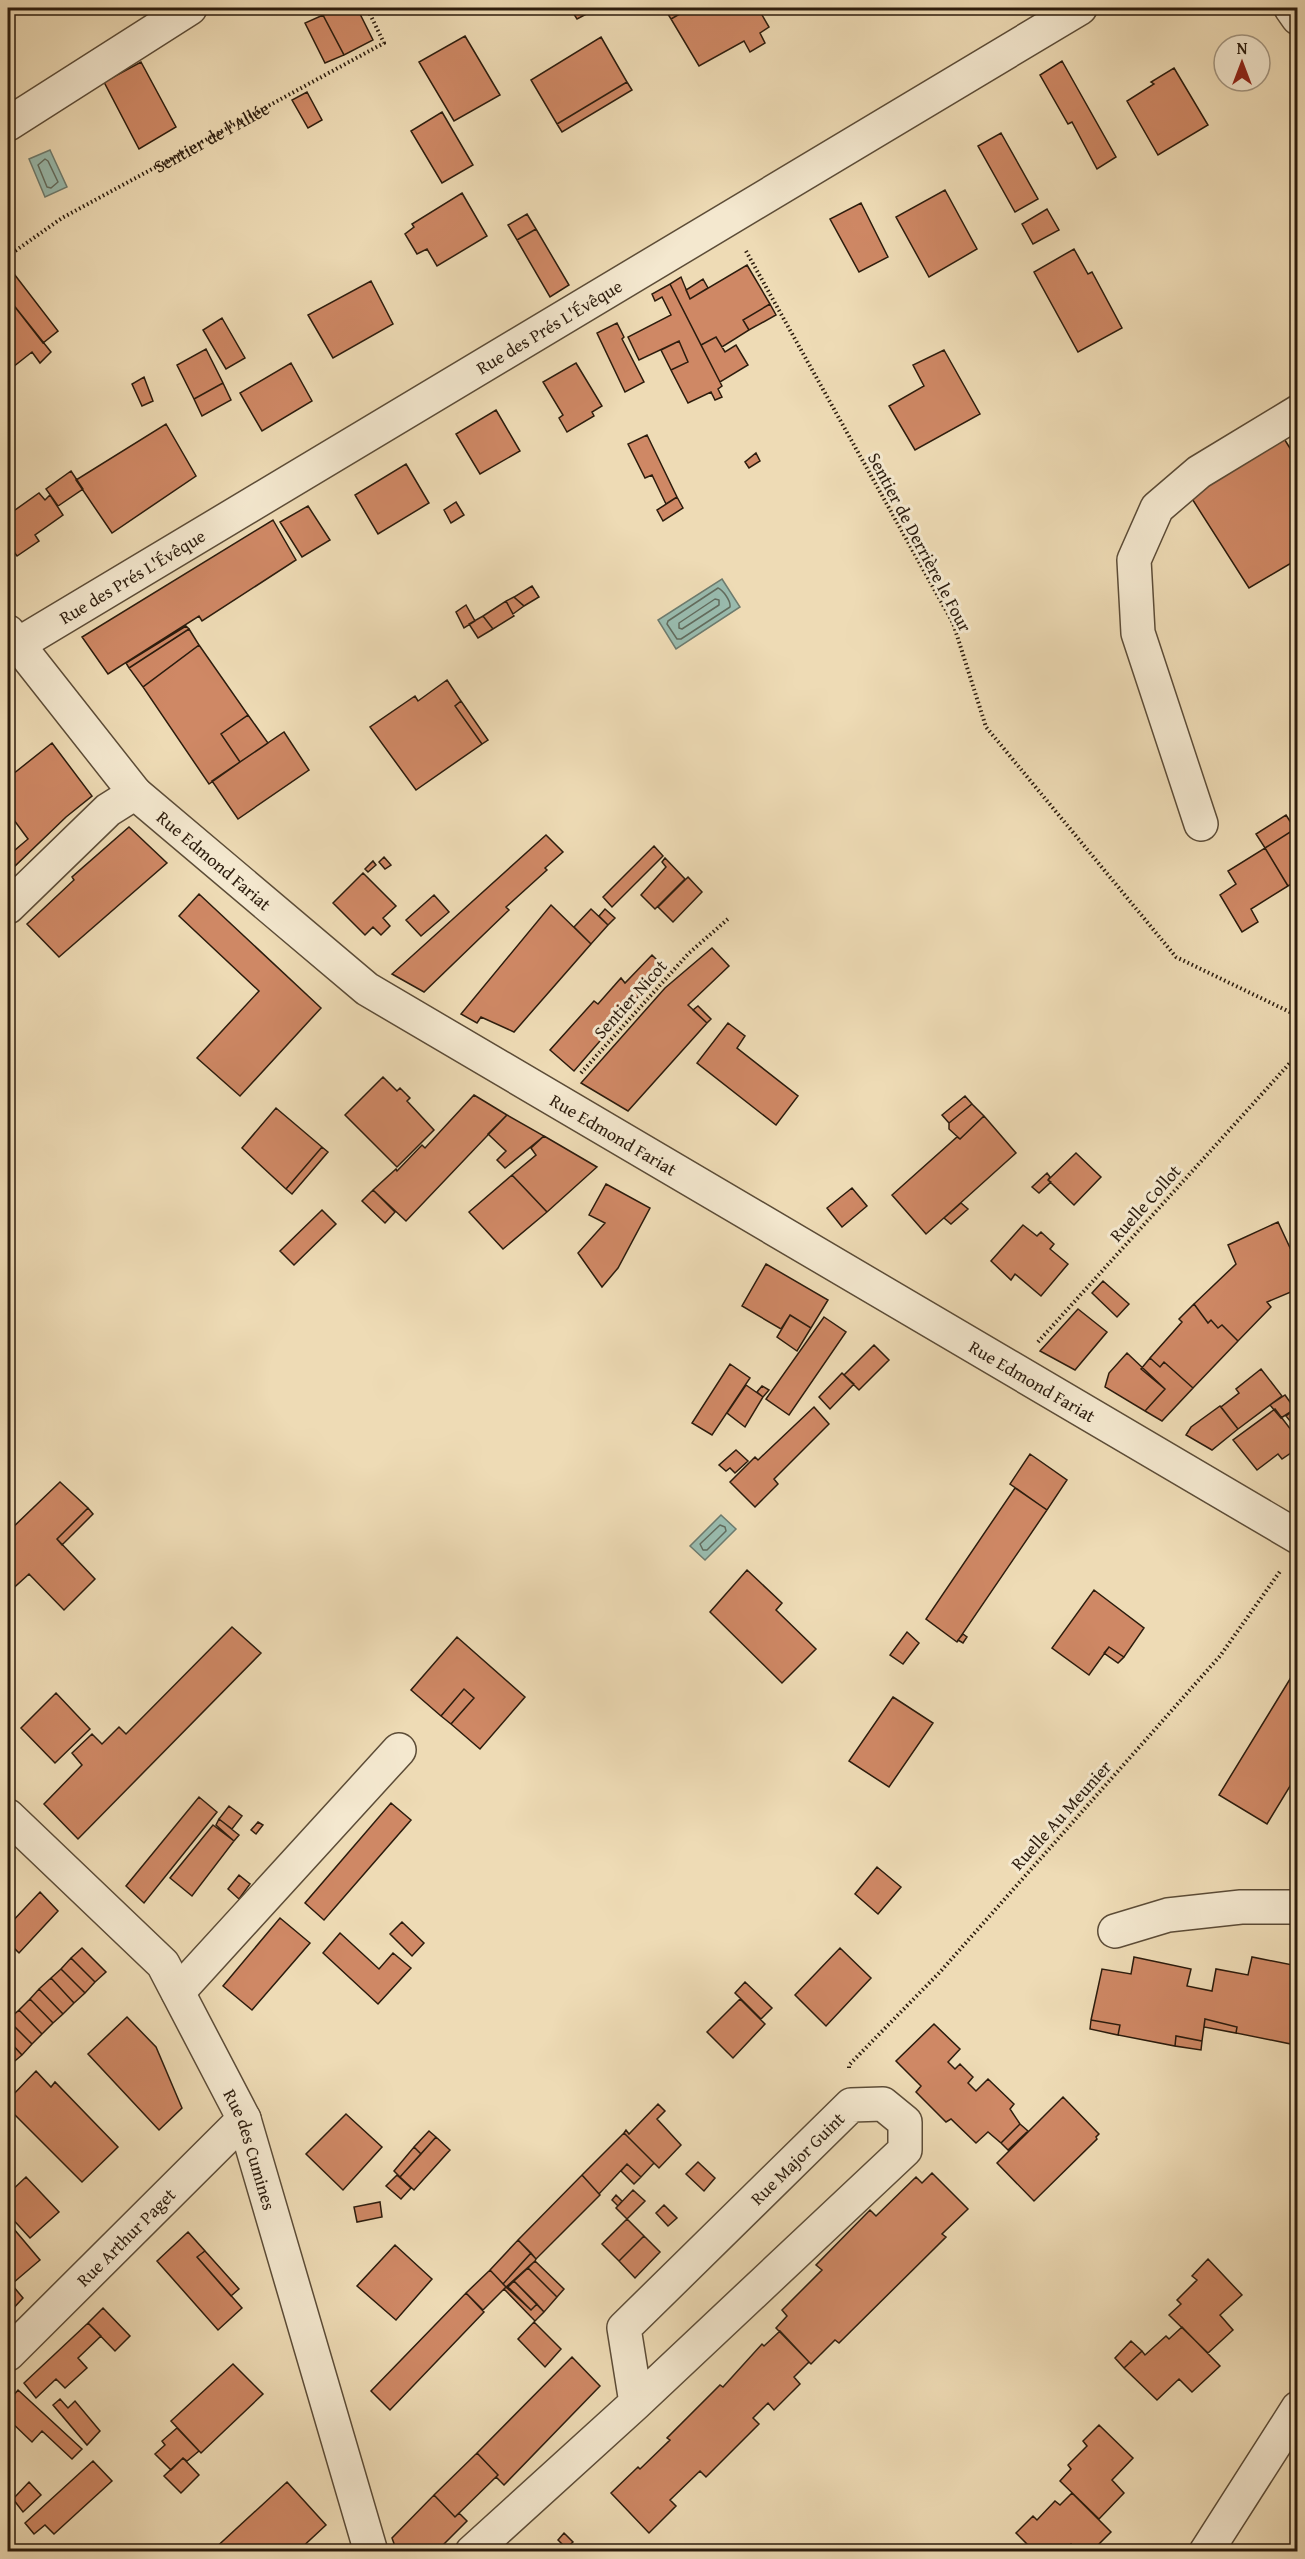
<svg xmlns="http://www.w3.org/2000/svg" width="1305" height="2559" font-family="'Gentium Book Plus',serif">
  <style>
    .water { fill: #99bbae; stroke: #6d7b6e; stroke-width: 1.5 }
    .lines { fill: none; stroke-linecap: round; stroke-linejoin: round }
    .shore { stroke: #626c5e; stroke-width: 1.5 }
    .building { fill: #cf8865; stroke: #2c1c0d; stroke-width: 1.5 }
    .minor-casing { stroke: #5c4c37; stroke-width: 36 }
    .path { stroke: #2c1c0d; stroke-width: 4; stroke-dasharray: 1.5 3; stroke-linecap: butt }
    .minor { stroke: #f4e8cf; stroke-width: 33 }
    .labels { text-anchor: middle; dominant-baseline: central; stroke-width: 6; stroke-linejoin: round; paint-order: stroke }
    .street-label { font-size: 18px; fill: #2c1c0d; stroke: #f4e8cf }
  </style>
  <rect width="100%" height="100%" fill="#eedbb5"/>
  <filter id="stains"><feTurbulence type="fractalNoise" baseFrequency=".00333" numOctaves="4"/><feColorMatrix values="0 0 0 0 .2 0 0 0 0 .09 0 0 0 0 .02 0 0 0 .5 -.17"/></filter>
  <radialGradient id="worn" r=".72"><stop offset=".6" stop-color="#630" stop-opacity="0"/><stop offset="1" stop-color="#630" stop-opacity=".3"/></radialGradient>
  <path class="water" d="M50,150l17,37 -22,10 -16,-38z
    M722,579l18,28 -64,42 -18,-29z
    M721,1515l15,14 -31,31 -15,-14z"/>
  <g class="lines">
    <path class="shore" d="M45,159l3,2 10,21 -7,6 -4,-1 -9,-22z
      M718,588c5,2 13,13 12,19l-49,32h-4l-10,-15 1,-3z
      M715,599l4,1v5l-37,24 -3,-1v-5z
      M720,1525l5,2 1,4 -19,19h-4l-3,-6z"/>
  </g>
  <path class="building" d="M337,8h20l16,32 -29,15 -21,-40z
    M570,8h28l-21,11z
    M664,8h26l-19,11z
    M690,8h68l11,19 -9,6 5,10 -15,9 -6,-11 -45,25 -28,-47z
    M323,15l21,40 -19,8 -20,-40z
    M465,36l35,59 -46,26 -35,-59z
    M601,37l26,45 -70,42 -26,-44z
    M1062,61l54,96 -19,12 -25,-47 -4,2 -28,-49z
    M141,62l35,65 -37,22 -35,-67z
    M1174,68l34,57 -50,30 -31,-54 27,-17 -3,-2z
    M627,82l5,8 -70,42 -5,-8z
    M307,92l15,28 -14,8 -16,-28z
    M442,112l31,53 -31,18 -31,-52z
    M1001,133l37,66 -23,13 -37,-66z
    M945,190l32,59 -48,28 -33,-60z
    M462,193l25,43 -50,30 -10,-17 -10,5 -12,-20 9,-7 -2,-3z
    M861,203l27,54 -29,15 -29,-53z
    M1047,209l12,21 -26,14 -11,-20z
    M527,214l9,15 -19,11 -9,-15z
    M536,229l33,56 -19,12 -33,-57z
    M1074,249l14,25 4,-2 30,56 -44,24 -44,-80z
    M747,265l23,39 -27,16 6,10 -27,17 -6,-10 -15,8 -31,-61 11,-7 9,22z
    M8,266l50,65 -15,12 -35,-45z
    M703,279l5,9 -18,11 -4,-9z
    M371,281l22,43 -60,34 -25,-43z
    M670,284l52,102 -4,3 4,8 -7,3 -4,-8 -23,11 -17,-33 17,-8 -9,-21 -40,19 -11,-23 43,-22 -9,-18 -7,4 -3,-7z
    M8,298l43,54 -11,11 -8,-11 -19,15 -5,-6z
    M770,304l6,11 -27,15 -6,-10z
    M222,318l23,40 -19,11 -23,-39z
    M617,323l7,14 -2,2 22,43 -19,10 -28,-59z
    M716,337l9,15 11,-7 12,20 -28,17 -19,-37z
    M679,341l9,21 -17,8 -10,-20z
    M206,349l17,34 -29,16 -17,-34z
    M944,350l36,64 -65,36 -26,-44 35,-20 -11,-21z
    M291,363l21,38 -50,30 -22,-38z
    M576,363l26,43 -10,6 2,4 -27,16 -8,-14 4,-3 -20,-33z
    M144,377l9,24 -11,5 -10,-22z
    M223,383l8,17 -29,16 -8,-17z
    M496,410l24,41 -40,23 -24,-40z
    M166,424l30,52 -84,57 -36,-53z
    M647,435l30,62 -11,7 -14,-29 -7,3 -17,-34z
    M1283,437l15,24v98l-49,29 -60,-94z
    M756,453l4,8 -11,7 -4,-6z
    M406,464l23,39 -51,31 -23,-39z
    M71,471l12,18 -25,17 -12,-17z
    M39,493l6,7 5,-5 13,20 -28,20 4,6 -22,15 -9,-12v-29z
    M677,497l6,11 -20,13 -6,-11z
    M456,502l8,13 -13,8 -7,-13z
    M308,506l22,34 -28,17 -22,-35z
    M273,520l23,40 -94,61 -3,-5 -91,58 -26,-37z
    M532,586l7,11 -15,9 -10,-9z
    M514,597l10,9 -11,8 -7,-13z
    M506,601l8,15 -21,13 -10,-13z
    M466,605l9,16 -11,7 -8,-16z
    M483,616l10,13 -15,9 -9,-14z
    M186,626l3,3 -60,39 -3,-5z
    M189,629l10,16 -56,42 -14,-19z
    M199,645l49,70 -27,19 19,28 -31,22 -66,-97z
    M447,680l14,21 -6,5 27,38 -66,46 -46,-63 45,-31 3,5z
    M461,701l27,39 -6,4 -27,-38z
    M248,715l20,28 -28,19 -19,-28z
    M284,732l25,38 -71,49 -26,-38z
    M52,743l40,53 -26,21 -51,49 -7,-10 20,-17 -14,-19 -6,5v-47z
    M1286,815l9,14 -30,19 -9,-14z
    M129,827l38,36 -108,94 -32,-33 47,-44 -2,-3z
    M1298,827v53l-10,6 -23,-38z
    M546,835l17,17 -18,16 2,2 -41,37 3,3 -85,82 -32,-18z
    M654,846l9,10 -51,51 -9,-10z
    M1265,848l23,38 -37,23 7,13 -16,10 -22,-37 16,-11 -8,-13z
    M384,857l7,8 -6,4 -6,-7z
    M8,858l7,8 -7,8z
    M665,858l20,21 -30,30 -14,-14 25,-28 -4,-5z
    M373,861l3,4 -8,7 -3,-3z
    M363,873l33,33 -13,12 7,8 -9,9 -8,-8 -8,8 -32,-32z
    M688,877l14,15 -29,30 -15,-15z
    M199,894l122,114 -81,88 -43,-38 62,-67 -80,-75z
    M434,895l15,17 -28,24 -15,-16z
    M551,905l40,39 -77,88 -33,-15 -4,6 -16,-9z
    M591,909l17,16 -17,19 -17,-17z
    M605,909l10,9 -7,7 -9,-9z
    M712,948l17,18 -41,39 19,18 -79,88 -47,-28 84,-95z
    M652,955l12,12 -90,104 -24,-21 44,-49 4,3 23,-26 4,5z
    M698,1006l13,13 -4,4 -14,-13z
    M728,1023l17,13 -8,12 61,48 -22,29 -79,-62z
    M383,1077l14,14 3,-3 10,10 -3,3 27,29 -37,37 -52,-52z
    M474,1095l33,20 -101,106 -33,-31 23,-21 1,2 25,-26 3,3z
    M965,1096l7,8 -23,19 -7,-8z
    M972,1104l12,12 -24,23 -11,-10v-6z
    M276,1108l46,39 -36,42 -44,-41z
    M507,1115l37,21 -39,32 -8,-8 9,-9 -18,-17z
    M984,1116l32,37 -90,81 -34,-39 65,-58 3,2z
    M544,1136l53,31 -50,45 -35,-37 24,-20 -5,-7z
    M322,1147l6,5 -36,42 -6,-5z
    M1076,1153l25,24 -27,28 -26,-25z
    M1047,1173l3,4 -2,3 3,2 -12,11 -7,-6z
    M512,1175l35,37 -44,37 -34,-37z
    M606,1184l44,24 -32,60 -16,19 -24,-34 27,-30 -16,-8z
    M852,1188l15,18 -25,21 -15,-19z
    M373,1190l22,22 -10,11 -23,-22z
    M961,1203l7,6 -17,15 -7,-6z
    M322,1210l14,14 -42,41 -14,-14z
    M1278,1222l20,43v24l-31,13 4,5 -33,34 -16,-16 -4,3 -7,-8 -3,3 -14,-19 42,-40 -8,-19z
    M1023,1225l14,11 4,-4 13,12 -4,5 18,15 -27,32 -26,-22 -4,6 -20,-19z
    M766,1264l62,36 -17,28 -21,-13 -9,14 -39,-23z
    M1103,1281l26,23 -12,13 -25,-24z
    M1194,1304l14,19 3,-3 7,8 4,-3 16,16 -45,47 -29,-26 -4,5 -10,-9 32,-36 -3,-3z
    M1078,1309l29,23 -32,38 -35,-19z
    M790,1315l21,13 -14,23 -20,-14z
    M824,1317l22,15 -57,83 -23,-16z
    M874,1345l15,15 -30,30 -15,-15z
    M1127,1353l38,36 -20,22 -40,-24 4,-14z
    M1150,1358l10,9 4,-5 29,26 -31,33 -17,-10 20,-22 -24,-20z
    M730,1364l20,14 -38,57 -20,-12z
    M1261,1369l21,27 -44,33 -17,-22 18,-14 -3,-4z
    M842,1373l12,11 -24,25 -11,-12z
    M746,1385l17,12 -18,30 -18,-14z
    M762,1386l7,4 -6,7 -6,-5z
    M1285,1395l10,14 -14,9 -11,-13z
    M1220,1406l18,23 -26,21 -26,-15 5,-8z
    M814,1407l15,17 -55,55 4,5 -23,23 -25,-25 25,-25 3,3z
    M1298,1407v24l-12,-15z
    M1275,1409l23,30v9l-16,11 -4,-5 -21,16 -24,-30z
    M736,1450l12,11 -13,12 -5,-5 -4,3 -7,-6z
    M1030,1454l37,26 -20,30 -37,-26z
    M60,1482l28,26 -31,31 38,40 -31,31 -35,-36 -21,19v-61z
    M1015,1488l32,22 -90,132 -31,-23z
    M88,1508l5,6 -31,31 -5,-6z
    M747,1570l35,33 -6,7 40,39 -34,34 -72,-71z
    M1094,1590l50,38 -20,29 -15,-10 -20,28 -37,-27z
    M232,1627l29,26 -183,186 -34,-35 38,-39 -10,-12 20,-19 10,10 17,-17 7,7z
    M907,1632l12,11 -16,21 -13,-9z
    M963,1634l4,3 -4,6 -5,-3z
    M457,1637l68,60 -45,52 -29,-25 23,-26 -10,-9 -23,27 -30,-26z
    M1109,1647l15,10 -6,6 -14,-10z
    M1298,1666v107l-31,51 -48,-29z
    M464,1689l10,9 -23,26 -10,-8z
    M56,1693l34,36 -35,34 -34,-35z
    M893,1697l40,26 -44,64 -40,-26z
    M199,1797l18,15 -73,91 -18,-17z
    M391,1803l20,17 -87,100 -19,-17z
    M229,1806l13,10 -10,13 -13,-10z
    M219,1819l20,16 -5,6 -18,-16z
    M258,1822l5,3 -7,9 -5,-4z
    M213,1825l21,16 -42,55 -22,-18z
    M877,1867l24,20 -23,27 -23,-20z
    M239,1875l11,9 -11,15 -11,-10z
    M40,1892l18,19 -39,42 -5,-5 -6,8v-30z
    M280,1918l30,25 -58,67 -29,-24z
    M402,1922l22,21 -12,13 -22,-22z
    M340,1933l39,36 14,-16 18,15 -33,36 -55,-51z
    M82,1948l24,24 -11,10 -24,-24z
    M840,1948l31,30 -45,48 -31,-31z
    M1134,1957l57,12 -4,17 25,5 4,-22 32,6 4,-18 46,9v71l-5,-1 -2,8 -55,-11 1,-6 -32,-8 -3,22 -26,-5 -1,10 -57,-11 2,-10 -29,-5 11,-51 29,5z
    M71,1958l24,24 -10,11 -24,-24z
    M61,1969l24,24 -11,10 -23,-25z
    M51,1978l23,25 -11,11 -24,-25z
    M745,1982l27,26 -11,11 -26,-26z
    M39,1989l24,25 -10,9 -23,-24z
    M30,1999l23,24 -11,11 -23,-24z
    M740,1999l25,25 -32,34 -26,-26z
    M19,2010l23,24 -10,10 -24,-24z
    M127,2017l29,30 26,61 -23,22 -71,-76z
    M1205,2019l32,8 -1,6 -32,-6z
    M8,2020l24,24 -10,11 -14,-15z
    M1091,2020l29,5 -2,10 -28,-6z
    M934,2024l26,25 -12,13 7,7 5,-5 13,13 -5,6 8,8 12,-12 26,25 -4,5 10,15 -19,19 -13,-11 -12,11 -25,-24 -5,3 -30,-30 5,-6 -25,-25z
    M1176,2036l26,5 -1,9 -26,-4z
    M1293,2036l5,1v8l-7,-1z
    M8,2040l14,15 -12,10 -2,-3z
    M36,2071l15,16 4,-5 63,65 -36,35 -74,-74v-8z
    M1063,2097l36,37 -3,3 1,2 -63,62 -37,-38z
    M658,2104l7,7 -8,8 24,26 -22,23 -35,-35 2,-3 3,4z
    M346,2114l36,33 -39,43 -37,-36z
    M1020,2124l8,7 -20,19 -7,-7z
    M429,2131l7,6 -15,17 -7,-7z
    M624,2133l30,30 -13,14 -14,-13 -28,30 -17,-19z
    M436,2137l14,13 -36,40 -14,-13z
    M414,2147l7,7 -21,23 -6,-6z
    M698,2162l17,16 -11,13 -18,-17z
    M627,2164l14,13 -7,7 -13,-13z
    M932,2173l36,36 -26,25 4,3 -107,106 -4,-3 -24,24 -35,-36 11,-12 -5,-6 40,-40 -6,-5 54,-55 6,6 40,-39 6,6z
    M397,2175l14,13 -10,11 -15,-13z
    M582,2175l18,20 -64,64 -18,-19z
    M26,2177l33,35 -29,26 -22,-24v-20z
    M633,2190l12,11 -18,18 -11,-11z
    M616,2195l6,6 -4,5 -6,-6z
    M380,2202l2,15 -25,5 -3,-15z
    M664,2205l13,13 -9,8 -12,-13z
    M627,2219l17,17 -25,25 -17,-17z
    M8,2222l32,38 -27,23 -5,-6z
    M188,2232l17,19 -8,6 45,51 -24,22 -61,-69z
    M644,2236l16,16 -25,26 -16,-17z
    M518,2240l13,13 -28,31 -13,-14z
    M395,2245l37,34 -36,41 -39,-34z
    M205,2251l34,38 -8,7 -34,-39z
    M531,2253l5,6 -1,2 -29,26 -3,-3z
    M1208,2259l34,36 -22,20 13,15 -25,23 -39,-38 12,-11 -4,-4 20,-20 -5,-4z
    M535,2261l29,28 -7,8 -29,-29z
    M528,2268l29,29 -13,15 -30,-31z
    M490,2270l16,17 -23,23 -17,-17z
    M8,2280l15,18 -15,16z
    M514,2281l23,23 -6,6 -23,-23z
    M506,2287l25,23 6,-6 7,8 -9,9 -31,-32z
    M466,2293l18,19 -94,98 -19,-19z
    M103,2308l27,28 -15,15 -27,-28z
    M534,2322l27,27 -16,18 -27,-28z
    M88,2323l13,13 -23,22 9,10 -22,20 -9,-9 -20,19 -12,-15z
    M1182,2327l38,39 -28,26 -13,-13 -22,21 -33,-32 18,-17 3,4 21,-19 3,3z
    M780,2331l29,31 -15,15 6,7 -26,26 -6,-7 -15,15 6,6 -53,53 -6,-6 -30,29 6,6 -27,27 -38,-40 27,-26 2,2 30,-29 -3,-2 53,-53 3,2 39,-43 2,2z
    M1131,2341l11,10 -18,17 -9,-10z
    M572,2357l28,29 -96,99 -8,-8 2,-2 -21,-22z
    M233,2364l30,30 -62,59 -30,-32z
    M18,2390l64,59 -10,10 -30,-28 -10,11 -24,-23v-17z
    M60,2399l8,9 7,-7 25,30 -13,14 -34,-40z
    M1099,2425l34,33 -21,22 12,13 -25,26 -39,-38 11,-12 -3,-4 19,-19 -4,-5z
    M177,2428l22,23 -12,10 -4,-3 -12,12 -16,-16 10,-9 -3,-4z
    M477,2453l21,22 -43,42 -21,-22z
    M183,2458l16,17 -18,18 -17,-17z
    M93,2461l19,20 -58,53 -9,-9 -11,9 -9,-11z
    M29,2482l12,13 -18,17 -10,-13z
    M287,2482l39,43 -29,27h-86z
    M1072,2493l39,39 -20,20h-13l-7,-8 -7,8h-29l-19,-19 17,-17 4,4 18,-19 5,4z
    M434,2495l21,22 4,-4 8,8 -31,31h-39l-5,-14z
    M564,2533l9,9 -7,6 -8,-8z"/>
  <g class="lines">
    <g class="minor-casing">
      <g id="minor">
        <path d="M1291,8l7,10"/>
        <path d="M8,124l182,-116"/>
        <path id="s2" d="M8,632l127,161 232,196 931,548"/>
        <path id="s3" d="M17,645l1063,-637"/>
        <path d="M1201,824l-63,-191 -4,-73 23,-52 42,-36 99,-60"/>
        <path d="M8,907l100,-97 27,-17"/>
        <path id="s4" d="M8,1816l155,148 81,155 127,433"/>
        <path d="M1115,1931l53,-16 73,-8h57"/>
        <path d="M178,1992l221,-242"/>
        <path id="s5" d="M8,2354l236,-235"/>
        <path id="s6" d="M472,2552l164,-149 -12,-75 227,-223 32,-1 22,18v28l-269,253"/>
        <path d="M1206,2552l92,-144"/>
      </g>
    </g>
    <g class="path">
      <path d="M746,251l207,372 33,104 190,230 122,59"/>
      <path id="s1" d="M8,256l54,-38 322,-175 -17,-35"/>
      <path d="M581,1073l108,-120 39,-34"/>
      <path d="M1038,1342l260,-288"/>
      <path d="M849,2068v-3l91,-93 280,-316 61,-86"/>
    </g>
    <use href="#minor" class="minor"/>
  </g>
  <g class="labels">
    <g class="street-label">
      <text stroke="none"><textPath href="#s1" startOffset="236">Sentier de l'Allée</textPath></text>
      <text stroke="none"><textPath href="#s3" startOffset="620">Rue des Prés L'Évêque</textPath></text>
      <text transform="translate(920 542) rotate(62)">Sentier de Derrière le Four</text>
      <text stroke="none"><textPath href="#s3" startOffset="134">Rue des Prés L'Évêque</textPath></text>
      <text stroke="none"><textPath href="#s2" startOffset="309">Rue Edmond Fariat</textPath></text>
      <text transform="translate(630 999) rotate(-48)">Sentier Nicot</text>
      <text stroke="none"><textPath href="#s2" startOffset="795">Rue Edmond Fariat</textPath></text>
      <text transform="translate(1145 1203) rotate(-48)">Ruelle Collot</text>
      <text stroke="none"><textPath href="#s2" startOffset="1281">Rue Edmond Fariat</textPath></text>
      <text transform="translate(1061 1815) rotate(-48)">Ruelle Au Meunier</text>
      <text stroke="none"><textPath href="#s4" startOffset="420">Rue des Cumines</textPath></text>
      <text stroke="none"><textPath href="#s6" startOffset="540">Rue Major Guint</textPath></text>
      <text stroke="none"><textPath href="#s5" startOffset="166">Rue Arthur Paget</textPath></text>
    </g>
  </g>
  <rect width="1305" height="2559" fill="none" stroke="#eedbb5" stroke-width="30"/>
  <rect x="9" y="9" width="1287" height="2541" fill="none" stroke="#2c1c0d" stroke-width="3"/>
  <rect x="15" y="15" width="1275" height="2529" fill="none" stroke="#2c1c0d" stroke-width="1.5"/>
  <g transform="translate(1242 63)"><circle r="28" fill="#f4e8cf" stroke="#a49681" stroke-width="1.5"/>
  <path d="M0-4.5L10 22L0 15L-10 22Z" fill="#8f2418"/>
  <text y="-9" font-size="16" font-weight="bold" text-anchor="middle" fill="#2c1c0d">N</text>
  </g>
  <rect width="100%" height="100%" filter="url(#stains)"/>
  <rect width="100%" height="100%" fill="url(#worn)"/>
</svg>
